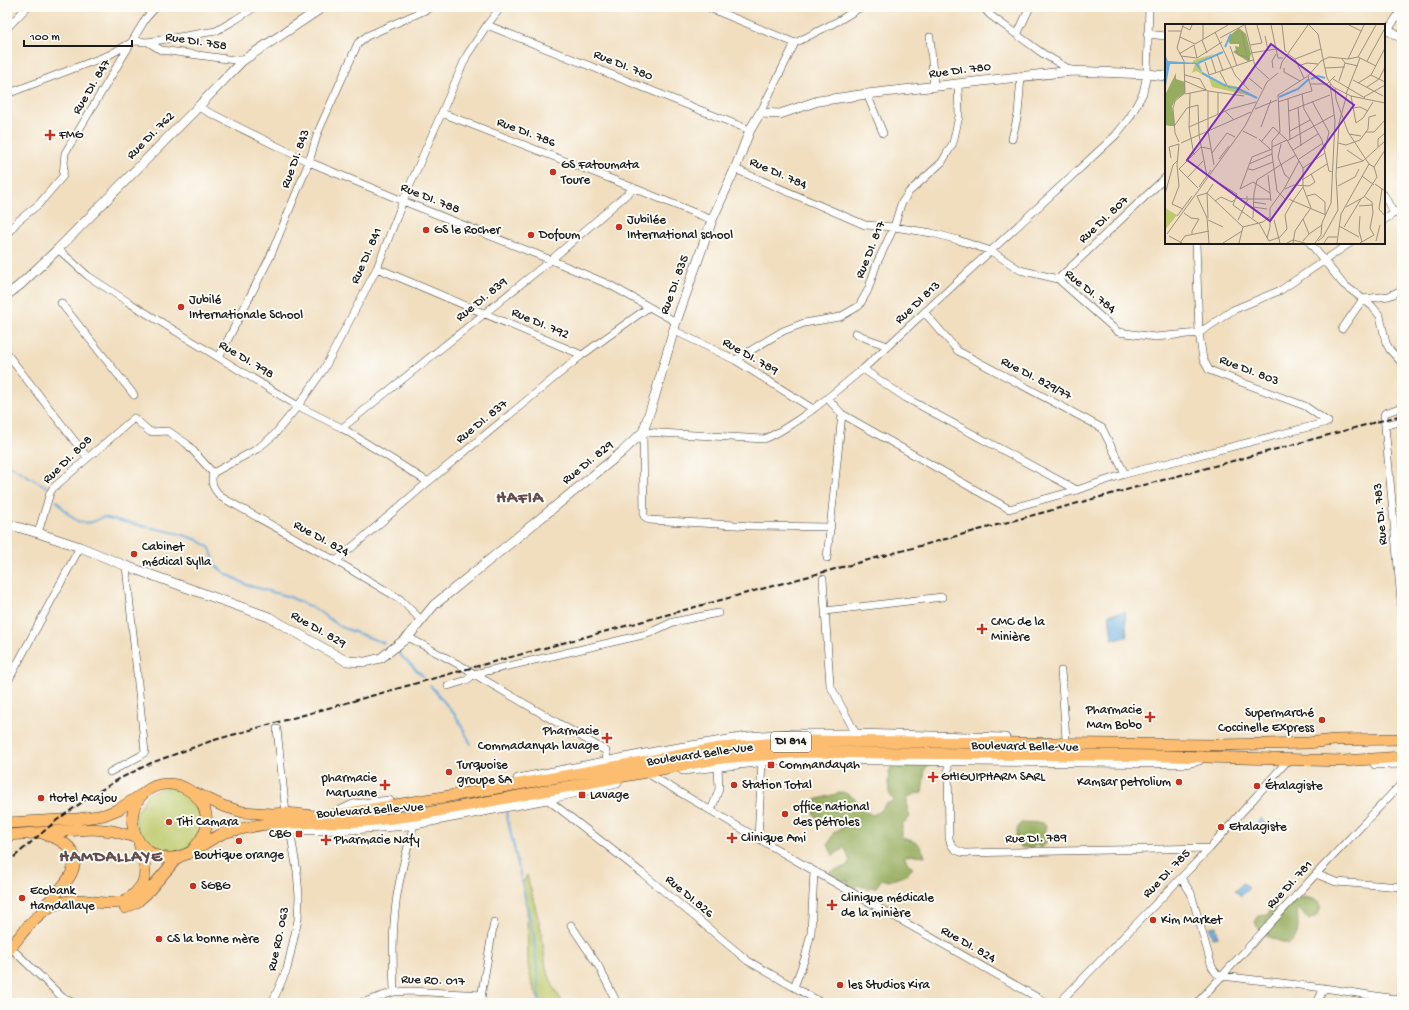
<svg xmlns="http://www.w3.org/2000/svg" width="1409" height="1010" font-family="'Gochi Hand',sans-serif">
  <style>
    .green { fill: #bdc96b; stroke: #6c7244 }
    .forest { fill: #96ad5f; stroke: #59643e }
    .water { fill: #69adde; stroke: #42647d }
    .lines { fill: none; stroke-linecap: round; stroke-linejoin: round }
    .stream { stroke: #69adde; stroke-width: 2 }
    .minor-casing { stroke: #3c3934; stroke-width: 8 }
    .tertiary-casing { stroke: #3c3934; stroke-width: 10 }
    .primary-casing { stroke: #3c3934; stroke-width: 12 }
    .minor { stroke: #fff; stroke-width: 7 }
    .tertiary { stroke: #fff; stroke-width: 9 }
    .primary { stroke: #fcbd6f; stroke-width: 11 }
    .rail { stroke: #1c1c1c; stroke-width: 2; stroke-dasharray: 6 3; stroke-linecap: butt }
    .poi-dot { fill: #c8321e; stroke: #fdfcf7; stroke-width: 1.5 }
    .labels { text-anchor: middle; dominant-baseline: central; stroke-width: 4; stroke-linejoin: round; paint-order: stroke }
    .shield { fill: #fdfcf7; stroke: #605f5e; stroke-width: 1 }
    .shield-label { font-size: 12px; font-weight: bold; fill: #1c1c1c }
    .street-label { font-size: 13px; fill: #1c1c1c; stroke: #fdfcf7 }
    .poi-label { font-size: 13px; fill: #1c1c1c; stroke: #fdfcf7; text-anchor: start }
    .district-label { font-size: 17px; font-weight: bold; letter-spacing: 1px; fill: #634c4b; stroke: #fdfcf7 }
    .inset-river { fill: none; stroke: #69adde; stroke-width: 2 }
    .inset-road { fill: none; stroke: #9c907e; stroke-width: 1 }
    .view { fill: #7b2cbf; fill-opacity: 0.15; stroke: #7b2cbf; stroke-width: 2 }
    .inset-edge { fill: none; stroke: #1c1c1c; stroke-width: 2 }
  </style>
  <rect width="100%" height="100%" fill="#fdfcf7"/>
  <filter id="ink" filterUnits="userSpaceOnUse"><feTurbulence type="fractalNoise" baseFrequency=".025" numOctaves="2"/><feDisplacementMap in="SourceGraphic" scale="8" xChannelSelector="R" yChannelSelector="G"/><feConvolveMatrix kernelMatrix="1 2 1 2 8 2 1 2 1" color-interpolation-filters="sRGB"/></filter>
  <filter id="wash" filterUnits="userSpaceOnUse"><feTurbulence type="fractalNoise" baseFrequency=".012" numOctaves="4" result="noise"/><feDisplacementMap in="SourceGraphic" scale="16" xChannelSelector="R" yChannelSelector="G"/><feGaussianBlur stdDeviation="0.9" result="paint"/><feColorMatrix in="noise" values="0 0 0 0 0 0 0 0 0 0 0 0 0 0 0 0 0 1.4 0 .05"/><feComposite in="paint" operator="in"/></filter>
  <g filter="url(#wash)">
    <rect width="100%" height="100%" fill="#f1debf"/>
    <path class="green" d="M170,786l26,14 7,23 -9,21 -5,5 -23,7 -22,-11 -10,-27 14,-25z
      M527,875l14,54 5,39 8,20 9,15h-23l-9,-22 -3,-17 -1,-54 -5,-25z"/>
    <path class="forest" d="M928,746l6,10 -3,7 -6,6 -3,24 -7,1 -8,4v9l3,10 -8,7v14c13,3 18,5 23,18l-8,-1 -13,1 3,6 6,6 -7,7 -17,6 -7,-2 -6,8 -9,1 -9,-3 -6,6 -5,-4 1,-7 -10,3 -7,-4 -2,-7 16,-5 5,-6 -5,-13 -12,7 -5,-10 6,-13 11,-6v-7l-10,-1 -18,1 -9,-15 10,-5 25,-7c4,2 8,4 12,7 7,7 6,12 18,16l9,-5 3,-6 9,-3 -5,-8 -1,-11 1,-10 4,-9 26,-16z
      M1022,822l22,1 2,3c-2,6 -2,9 1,14l-3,6 -3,2 -5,-3 -5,4 -5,-2 -4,1 -7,-7 3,-14z
      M1303,897l10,2 7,4c1,11 -2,12 -11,17l-11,-13c-2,15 5,27 -9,37 -13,-4 -30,-8 -34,-22l3,-5 5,-3 5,1 3,-7 7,-1z"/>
    <path class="water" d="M1125,612l2,25 -15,2 -3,-25z
      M1261,818l9,9 -4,5 -10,-8z
      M1243,883l6,5 -8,8 -6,-5z
      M1216,926l2,11 -6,1 -2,-11z"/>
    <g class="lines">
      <path class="stream" d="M7,464l40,23
        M57,501c14,17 24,30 46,16l77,17 18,6 12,8 6,18 9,7 22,12 43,12 27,13 24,17 43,16
        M398,653l25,23
        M430,685l26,31 15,28
        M506,812l28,124 6,67"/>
    </g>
  </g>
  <g filter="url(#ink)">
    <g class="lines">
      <g class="minor-casing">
        <path id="minor" d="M707,7l88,36 43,-22 23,-14
          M983,7l7,8 52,38 30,18
          M487,25l263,105
          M7,28l20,-21
          M1388,30l14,-21
          M1147,34l19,2
          M1017,35l13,-28
          M930,37l4,50
          M148,42l13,8 81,11
          M7,94l102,-39 25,-14 14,1 68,-11 19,-11 20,-13
          M867,94l16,39
          M198,107l111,55 94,39 148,59 59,25 66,37
          M442,113l192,75 78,32
          M760,113l35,-70
          M1012,139l6,-25 3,-37
          M735,169l130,56 29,2 38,6 26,7 33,11 29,19 38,9 60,53 37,5 44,-4 34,-23 48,-20 69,-47
          M1384,195l10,19
          M1384,220l18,-12
          M7,234l11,-13 21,-17 24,-28 2,-23 81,-135 10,-11
          M1196,243l3,90 4,26 6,11 96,36 23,16
          M1310,243l33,41 20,15 26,-3 13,-6
          M58,249l30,27 40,26 170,104 44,22 86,54
          M377,268l205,87
          M1058,279l108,-102
          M61,303l73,92
          M925,313l33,38 144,77 23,46
          M1342,329l21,-30 9,7 8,10 6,27 4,7 12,13
          M673,330l62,30 78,49
          M855,333l13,6 20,7
          M7,354l80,103
          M219,357l51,-100 39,-95 9,-30 40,-89 9,-7 65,-29
          M735,360l48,-29 21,-8 36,-6 19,-11 9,-16 9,-27 17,-36 7,-23 8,-12 33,-30 11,-19 6,-27 -1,-32
          M863,369l43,29 171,92
          M828,399l14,15 167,95 68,-19 48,-16 203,-52
          M1402,407l-17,6 -1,2 18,196
          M1386,425l16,-4
          M342,428l209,-168 83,-72
          M831,527l-79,-1 -103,-6 -5,-4 -1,-84 121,7c18,-7 32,-18 48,-29 17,-13 34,-27 51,-41l253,-234 14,-18 13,-24 4,-19 2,-67
          M38,533l12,-40 3,-5 81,-70 16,14 18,-1 19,13 26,29
          M827,558l15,-144
          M336,561l92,-79 154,-127 67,-48
          M823,579l7,106 26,49
          M825,611l117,-14
          M421,620l-21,-21 -64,-38 -115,-64c-7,-8 -11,-13 -8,-24l44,-24 17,-14 24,-29 26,-37 53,-101 26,-67 64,-146 20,-30 14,-18
          M408,637l59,32 7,5 132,77 1,10
          M7,667l6,5
          M1061,671l5,68
          M7,683l73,-136
          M448,686l19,-6 7,-6 173,-40 26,-12 45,-9
          M277,729l9,84
          M948,760l1,78c2,9 6,13 16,15l245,-5
          M110,772l30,-16 5,-4 -19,-186
          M650,775l164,96 233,132
          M547,799l95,74 106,88 74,42
          M711,811l8,-22 -1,-24
          M758,838l4,-77
          M1316,874l20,8 66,5
          M1181,878l10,15 21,74 4,6 6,3 102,12 78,12
          M571,925l28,42 18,36
          M11,948l52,50 11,5
          M794,987l11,-29 6,-25 3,-62
          M394,992c-1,-30 -2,-59 2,-89 3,-27 11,-53 18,-79
          M272,1003l15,-34 11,-49 1,-24 -2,-25 -7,-41
          M361,1003l33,-11 16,-1 72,4
          M480,1003l14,-81
          M1059,1003l151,-155 79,-89
          M1197,1003l119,-129 86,-91
          M1317,1003l7,-15"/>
      </g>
      <g class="tertiary-casing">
        <path id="tertiary" d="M1384,32l4,-2 14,8
          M7,295l13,-10 38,-36 140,-142 44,-46 81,-54
          M7,524l31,9 42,14 46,19 143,51 77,44 19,1 16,-4 27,-21 26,-32 188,-153 21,-20 11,-33 22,-77 36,-102 23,-51 15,-39 10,-17 20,1 38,-13 49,-7 205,-23 75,3 19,2
          M1375,764l27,-1
          M683,770l102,-11 400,4 14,-3
          M518,779l142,-28 87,-14 47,-3h62l149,4
          M338,812l15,-7 36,-4
          M273,825l17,5 62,-1 58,-4 137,-26 70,-16"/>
      </g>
      <g class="primary-casing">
        <path id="primary" d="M195,793l28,13 20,6 30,2 13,-1 38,4 167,-28 229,-41 83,-7 416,4 89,-2 26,-3 68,-1
          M7,823l71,-4 26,-4 15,-6 22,-14
          M42,833c7,3 15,5 22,10 28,20 -7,50 -22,65
          M7,835l86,-6 20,2 22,6
          M192,851c6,-7 12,-14 14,-23 6,-34 -35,-57 -61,-36 -26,22 -9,66 24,66 18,1 33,-15 49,-22 6,-4 15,-6 23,-7 8,-2 18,-4 26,-5 9,-2 19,-1 28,-1 23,-1 46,-1 69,-2 17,-1 35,-4 52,-6l305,-57 82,-6 366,4 174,5 59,-4
          M125,908l12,-6 9,-8 32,-37
          M7,952c13,-15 30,-42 50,-48 6,-2 15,-4 21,-4 20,1 43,10 58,-8 2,-3 6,-6 7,-10 5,-12 -1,-27 -4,-39"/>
      </g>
      <use href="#minor" class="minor"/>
      <use href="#tertiary" class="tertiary"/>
      <use href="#primary" class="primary"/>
      <path class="rail" d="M7,863l50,-43 31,-22 31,-19 32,-16 60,-22 256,-72 935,-254"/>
    </g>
  </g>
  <g class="poi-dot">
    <path d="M48 129h4v4h4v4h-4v4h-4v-4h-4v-4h4z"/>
    <circle cx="553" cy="172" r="4"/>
    <circle cx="619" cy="227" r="4"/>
    <circle cx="426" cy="230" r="4"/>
    <circle cx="531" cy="235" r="4"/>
    <circle cx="181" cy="307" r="4"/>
    <circle cx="134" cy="554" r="4"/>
    <path d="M980 623h4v4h4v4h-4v4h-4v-4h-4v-4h4z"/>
    <path d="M1148 711h4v4h4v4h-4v4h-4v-4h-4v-4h4z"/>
    <circle cx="1322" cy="720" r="4"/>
    <path d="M605 732h4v4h4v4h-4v4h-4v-4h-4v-4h4z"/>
    <rect x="767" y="761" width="8" height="8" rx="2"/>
    <circle cx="449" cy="772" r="4"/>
    <path d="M931 771h4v4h4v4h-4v4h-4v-4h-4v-4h4z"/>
    <circle cx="1179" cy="782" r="4"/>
    <path d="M383 779h4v4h4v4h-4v4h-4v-4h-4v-4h4z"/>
    <circle cx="734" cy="785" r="4"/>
    <circle cx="1257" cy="786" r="4"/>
    <rect x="578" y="791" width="8" height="8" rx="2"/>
    <circle cx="41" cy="798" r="4"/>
    <circle cx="785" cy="814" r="4"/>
    <circle cx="169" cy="822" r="4"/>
    <circle cx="1221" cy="827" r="4"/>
    <rect x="295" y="830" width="8" height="8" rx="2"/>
    <path d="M730 832h4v4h4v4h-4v4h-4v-4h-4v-4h4z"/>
    <path d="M324 834h4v4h4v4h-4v4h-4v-4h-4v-4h4z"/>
    <circle cx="239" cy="841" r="4"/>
    <circle cx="193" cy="886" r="4"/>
    <circle cx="22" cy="898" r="4"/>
    <path d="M830 899h4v4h4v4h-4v4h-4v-4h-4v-4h4z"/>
    <circle cx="1153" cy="920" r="4"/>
    <circle cx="159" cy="939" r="4"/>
    <circle cx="840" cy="985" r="4"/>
  </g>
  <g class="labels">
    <rect class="shield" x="771" y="732" width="40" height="20" rx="3"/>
    <g class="shield-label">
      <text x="791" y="742">DI 814</text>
    </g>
    <g class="street-label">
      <text transform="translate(196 42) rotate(9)">Rue DI. 758</text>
      <text transform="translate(623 66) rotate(22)">Rue DI. 780</text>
      <text transform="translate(960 71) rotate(-7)">Rue DI. 780</text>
      <text transform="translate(92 87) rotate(-59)">Rue DI. 847</text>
      <text transform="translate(526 133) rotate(21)">Rue DI. 786</text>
      <text transform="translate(151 136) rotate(-45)">Rue DI. 762</text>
      <text transform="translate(296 159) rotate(-70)">Rue DI. 843</text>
      <text transform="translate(778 174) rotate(24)">Rue DI. 784</text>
      <text transform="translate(430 199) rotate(22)">Rue DI. 788</text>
      <text transform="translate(1104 220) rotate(-43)">Rue DI. 807</text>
      <text transform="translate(871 250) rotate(-68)">Rue DI. 817</text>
      <text transform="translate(367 256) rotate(-66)">Rue DI. 841</text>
      <text transform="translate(675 285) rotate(-70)">Rue DI. 835</text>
      <text transform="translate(1090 292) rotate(39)">Rue DI. 784</text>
      <text transform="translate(482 300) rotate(-39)">Rue DI. 839</text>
      <text transform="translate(918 303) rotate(-43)">Rue DI 813</text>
      <text transform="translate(540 324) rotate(23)">Rue DI. 792</text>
      <text transform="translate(750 357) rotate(30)">Rue DI. 789</text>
      <text transform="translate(246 360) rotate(31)">Rue DI. 798</text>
      <text transform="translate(1249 371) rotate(21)">Rue DI. 803</text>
      <text transform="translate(1036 379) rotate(28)">Rue DI. 829/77</text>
      <text transform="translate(482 422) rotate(-39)">Rue DI. 837</text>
      <text transform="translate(68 460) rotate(-44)">Rue DI. 808</text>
      <text transform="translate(588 463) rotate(-39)">Rue DI. 829</text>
      <text transform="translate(1381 514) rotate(-95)">Rue DI. 783</text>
      <text transform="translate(321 539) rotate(29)">Rue DI. 824</text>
      <text transform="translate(318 630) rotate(30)">Rue DI. 829</text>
      <text transform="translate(1025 747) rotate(1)">Boulevard Belle-Vue</text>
      <text transform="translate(700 755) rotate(-8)">Boulevard Belle-Vue</text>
      <text transform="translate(370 811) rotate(-4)">Boulevard Belle-Vue</text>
      <text transform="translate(1036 839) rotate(-1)">Rue DI. 789</text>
      <text transform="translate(1167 874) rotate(-46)">Rue DI. 785</text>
      <text transform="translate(1290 885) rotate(-47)">Rue DI. 781</text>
      <text transform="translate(689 897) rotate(40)">Rue DI.826</text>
      <text transform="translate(279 939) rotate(-78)">Rue RO. 063</text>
      <text transform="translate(968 945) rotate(30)">Rue DI. 824</text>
      <text transform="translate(433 981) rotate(2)">Rue RO. 017</text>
    </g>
    <g class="poi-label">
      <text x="59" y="135">FMG</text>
      <text x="561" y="165">GS Fatoumata<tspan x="561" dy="15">Toure</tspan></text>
      <text x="627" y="220">Jubilée<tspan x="627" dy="15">International school</tspan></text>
      <text x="434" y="230">GS le Rocher</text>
      <text x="539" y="235">Dofoum</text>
      <text x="189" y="300">Jubilé<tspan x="189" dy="15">Internationale School</tspan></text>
      <text x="142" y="547">Cabinet<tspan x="142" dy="15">médical Sylla</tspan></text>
      <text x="991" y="622">CMC de la<tspan x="991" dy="15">Minière</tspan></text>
      <text x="1142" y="710" text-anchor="end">Pharmacie<tspan x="1142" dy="15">Mam Bobo</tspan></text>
      <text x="1314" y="713" text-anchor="end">Supermarché<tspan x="1314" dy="15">Coccinelle Express</tspan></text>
      <text x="599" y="731" text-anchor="end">Pharmacie<tspan x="599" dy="15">Commadanyah lavage</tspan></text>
      <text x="457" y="765">Turquoise<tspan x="457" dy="15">groupe SA</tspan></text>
      <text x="779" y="765">Commandayah</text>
      <text x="941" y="777">GHIGUIPHARM SARL</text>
      <text x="377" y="778" text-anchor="end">pharmacie<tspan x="377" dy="15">Marwane</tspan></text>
      <text x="1171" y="782" text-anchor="end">Kamsar petrolium</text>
      <text x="742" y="785">Station Total</text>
      <text x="1265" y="786">Étalagiste</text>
      <text x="590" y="795">Lavage</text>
      <text x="49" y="798">Hotel Acajou</text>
      <text x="793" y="807">office national<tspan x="793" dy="15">des pétroles</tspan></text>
      <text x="177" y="822">Titi Camara</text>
      <text x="1229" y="827">Etalagiste</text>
      <text x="291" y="834" text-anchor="end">CBG</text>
      <text x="741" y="838">Clinique Ami</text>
      <text x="334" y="840">Pharmacie Nafy</text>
      <text x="239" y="855" text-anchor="middle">Boutique orange</text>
      <text x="201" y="886">SGBG</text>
      <text x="30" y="891">Ecobank<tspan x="30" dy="15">Hamdallaye</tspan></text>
      <text x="841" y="898">Clinique médicale<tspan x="841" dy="15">de la minière</tspan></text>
      <text x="1161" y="920">Kim Market</text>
      <text x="167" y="939">CS la bonne mère</text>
      <text x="848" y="985">les Studios Kira</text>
    </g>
    <g class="district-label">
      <text x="520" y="499">HAFIA</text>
      <text x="111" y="858">HAMDALLAYE</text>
    </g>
  </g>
  <g transform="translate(1165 24)">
    <rect width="220" height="220" fill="#f1debf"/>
    <path d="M49,30l-15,9 4,10 13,9 22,5 13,9 -39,-9 -3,-9 -13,-7 -4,2 3,-9 7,9 -4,-10h-6l2,-3zM0,184l12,7 -12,15z" fill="#bdc96b"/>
    <path d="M74,4l7,6 5,20 -2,8 -16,-10 3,-2 -1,-4 4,1v-3h-9l-1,-2 -1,-5zM11,49v6l9,3v11l-9,6 -4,7 3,20h-5l-5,-1v-30z" fill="#96ad5f"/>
    <path d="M0,30l3,7 30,2 4,10 -7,-9h-25l-5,27z" fill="#69adde"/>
    <path class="inset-river" d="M60,23l6,-13M33,39l25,-11M37,49l24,13M146,55l7,-3 7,2M63,63l9,1 20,10M114,73l19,-8 11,-10"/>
    <path class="inset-road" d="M80,1l10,41 14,13M106,1l7,33h5M117,1l3,26 2,1M144,1l9,9 9,44 6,9 18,9 34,7M184,1l12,6M17,2l8,4 2,-5M3,7h13M50,8l20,43 14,15M77,8l5,25M100,12l3,14M15,13l15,7 33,-19M55,14l24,-13M38,15v-14M37,16l5,13M29,21l3,13M85,21l12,-2 -5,-18M65,22l7,20M71,26l2,5 7,1 6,5M86,29l25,-4M14,30l15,-9M52,30l6,17M123,30l7,5 9,19M16,32l16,2 25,-16M46,33l5,16M193,33l18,-32M130,35l26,-10M177,35l3,4 13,3M183,35l16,-34M202,37l18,-33M40,38l4,13 44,-15M133,42l9,-3 11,1M108,44l-1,-7 4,-7M119,44v4l16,9M160,44l20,-1M115,45l2,-7 26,-37M55,48l8,15M206,51l14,7M84,54l13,11M168,55l32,19M188,56l30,16M20,57l23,10 36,5M174,57l6,-18M193,59l13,-8 14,-27M146,60h16l8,-8M78,61l12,-19M202,63l12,-8 6,-12M170,64l1,11 12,33 21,32 5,3 3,10 -13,20 -18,10M43,67v40l6,34M25,69l-1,34 5,28M20,70l21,-4 -6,-11 -15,-4M137,70l10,-3 -4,-15M181,70l14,-36M186,72l5,27 7,-5 10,-16M199,73l21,-12M123,75l2,41M147,77l17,31 -4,17M113,78l24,-8 2,15 18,31 7,31 3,1M133,83l3,39M187,84l8,-1 8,4M90,85l22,-9M60,87l9,9M124,87l41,-16M53,90v-21M10,101l12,-17 11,-3 1,30 8,41M24,103l41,-18 26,-7M96,103l10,-27M78,107l14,7M125,107l20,-11M115,108l-2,-37 30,-19 13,-15 8,-4 19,2 10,-2 18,9M115,108l-8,9v13l5,37 8,8M201,108h8l11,-12M184,110l12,2M94,115l11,10M122,117l47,-26M14,118l-4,-9 -2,-25 2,-7 10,-8 -1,-32 -7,-13 6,-23M96,118l12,-15 14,13 16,28M16,119l70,-31M173,119l8,2 14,-5 8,-11 1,-12 7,-2M14,120l-2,21 2,21 -7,18 11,5M116,120l-3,13 7,18 5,4M107,123l15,-7M213,123v-8l7,-6M128,126l25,-16M182,126l16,11M47,129l15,-20 8,4M6,134l-2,-11 10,-3M54,135l10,-13M134,135l24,-16M84,140l23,-10M209,143l11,-17M172,144l26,-7 22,-20M14,145l22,-22 10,2M14,145l19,19M83,145l5,1 20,-8M103,151l3,26M197,152l12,9M23,153l15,-16M44,153l28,17 -4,11 25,18M137,156l25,-16M210,160l10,7M173,162l17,-9 4,-8M34,163l12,-17M138,163l-10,14 33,14M75,165l12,-32 20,-8M75,165l13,-7 17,11M120,165l9,-4 15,1 6,-4 -4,-8M217,165l-3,20 6,7M0,170l8,-29 4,-4M32,172l10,-3 36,34M32,172l10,22 2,25M142,172l8,-2 10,8v13M71,174l11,1v-3M50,177l6,-4 11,5 2,-2M88,178l13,2M194,182l13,-1M88,183l14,2M19,189l7,5 8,1 -7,12v4M12,192l15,-20M195,192l-1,15 3,11M43,194l-1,-25 6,-9M88,194l1,-25 3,-13 39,-25M43,196l15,7M73,196l10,-21h23M109,196l6,23M94,199l10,18M174,202l20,11M179,203l17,-28M2,210l78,-108 22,-44 11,-9M144,210l13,-9M4,212l13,7M102,214l3,-11v-19l14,-19 15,-28M104,217l11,-4 7,-8 -2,-14 8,-14 -4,-2M138,217l6,-7 -6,-15 8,-11 -8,-21v-19l22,-15M153,217l5,-4 15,-27 -2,-35 3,-52 8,-29M211,217l4,-16M15,219l5,-7 24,-5M58,219l19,-12M74,219l4,-16 20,-5 6,-5M122,219l6,-3 12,3M128,219l2,-12 8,-12M150,219l6,-8 1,-12 9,-20 4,-82 -5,-37M159,219l4,-6h9M172,219l4,-29 28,-50M195,219l14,-8 -4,-7 3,-15 -1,-11 -7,-5"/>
    <path class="view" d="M106,20l83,61 -84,116 -83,-61z"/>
    <rect width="220" height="220" class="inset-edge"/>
  </g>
  <rect width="1409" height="1010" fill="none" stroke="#fdfcf7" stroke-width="24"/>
  <path d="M24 40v6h108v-6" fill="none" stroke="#1c1c1c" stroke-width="2"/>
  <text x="30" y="40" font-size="12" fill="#1c1c1c" stroke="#fdfcf7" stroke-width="3" paint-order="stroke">100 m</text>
</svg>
